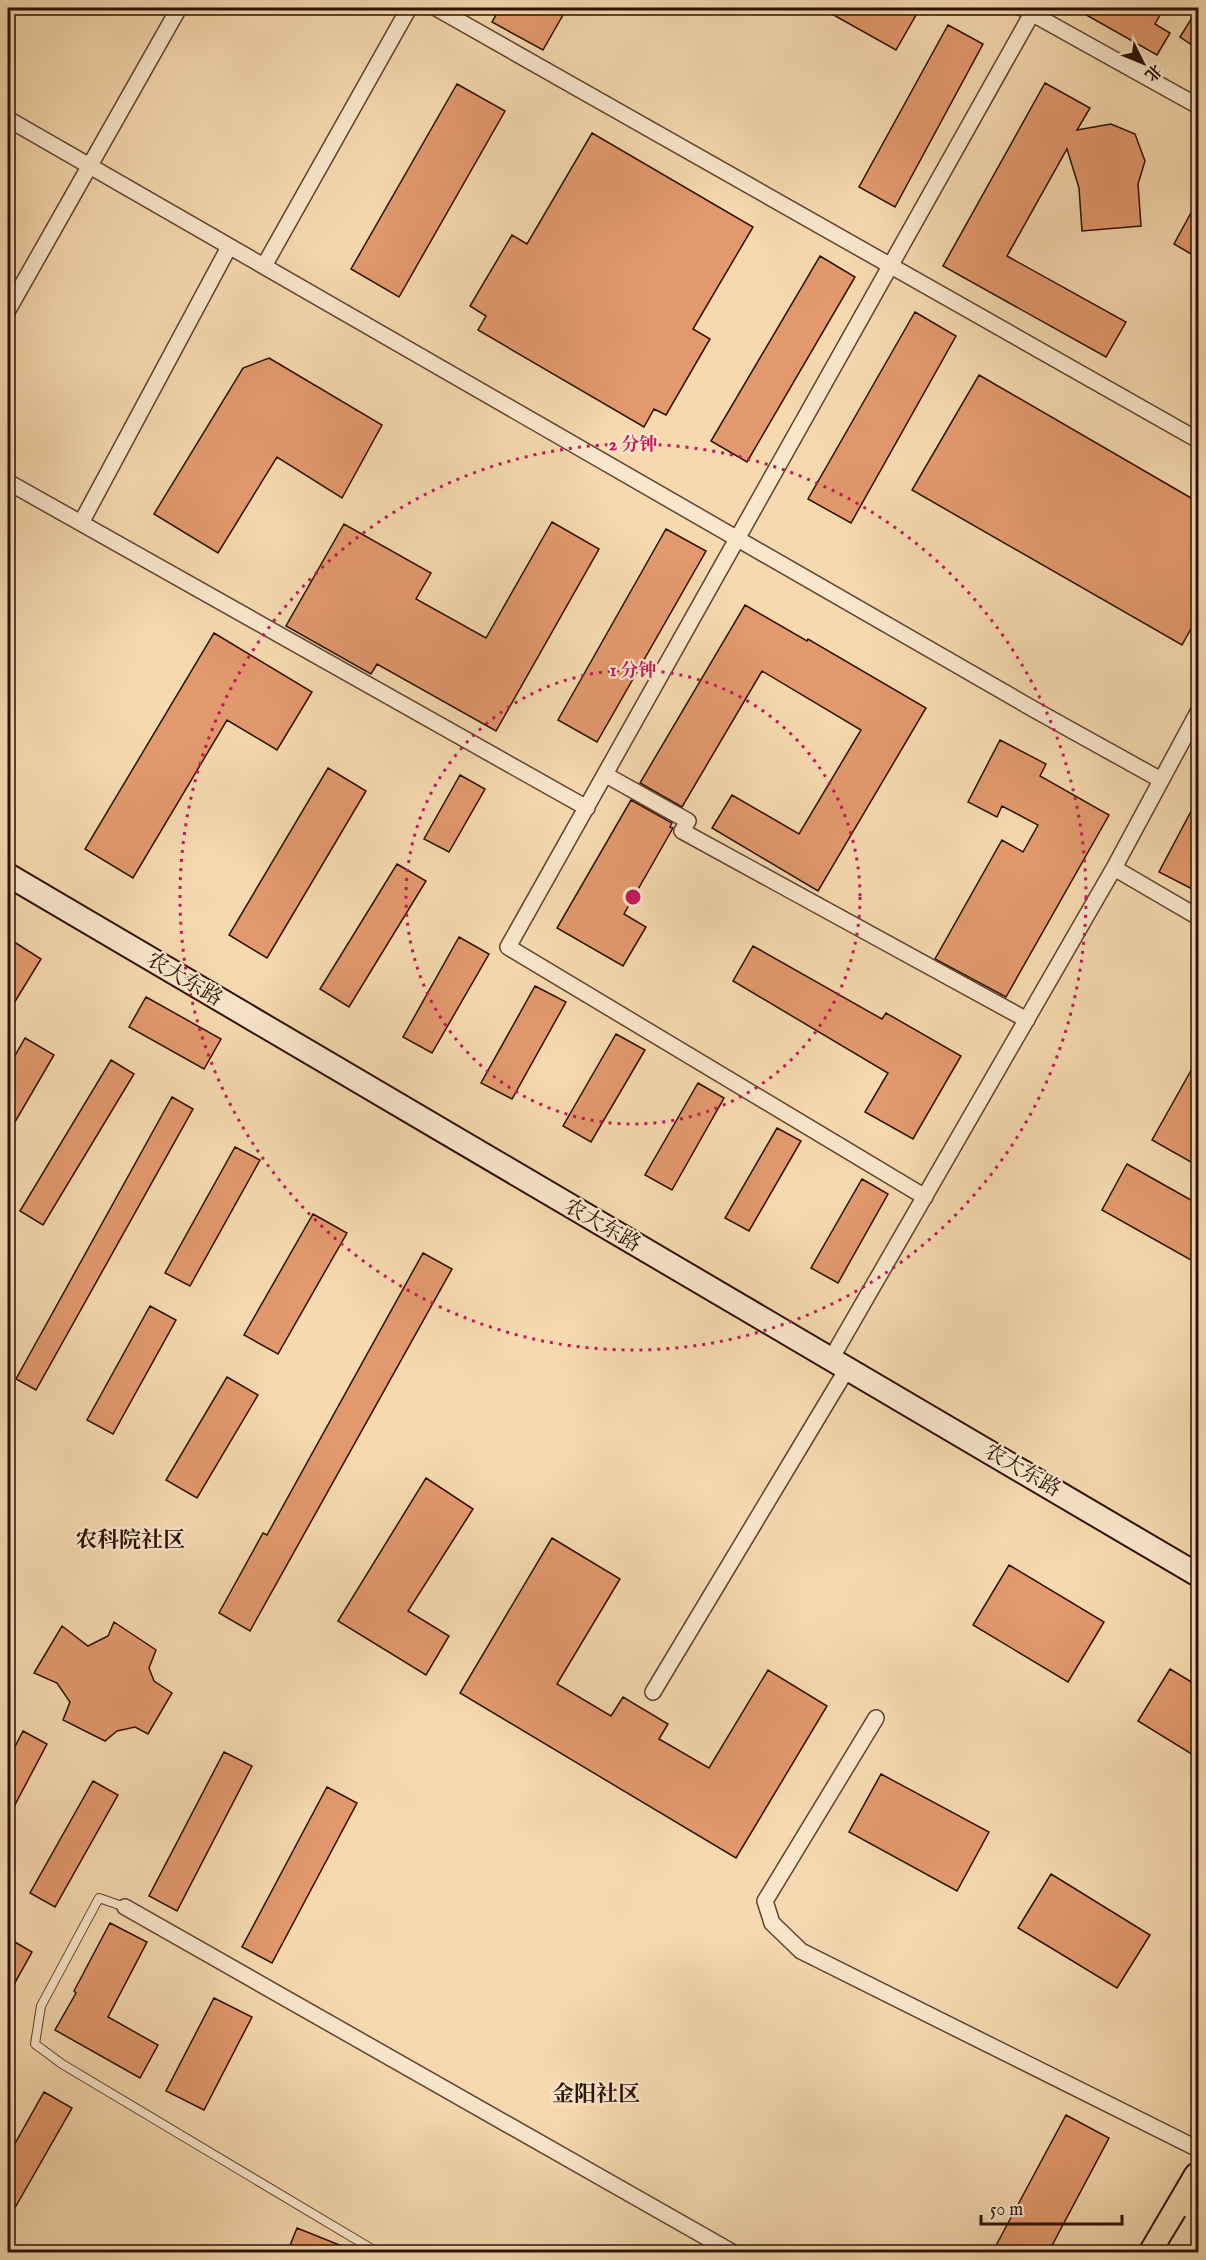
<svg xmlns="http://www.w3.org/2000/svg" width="1206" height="2260" font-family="'IM FELL English','Noto Serif SC',serif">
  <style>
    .building { fill: #e2996d; stroke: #2c0f03; stroke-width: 1.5 }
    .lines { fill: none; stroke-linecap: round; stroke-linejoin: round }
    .lane-casing { stroke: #5e422e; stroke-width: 10 }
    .street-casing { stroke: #5e422e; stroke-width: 18 }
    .secondary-casing { stroke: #2c0f03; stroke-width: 26 }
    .highway-casing { stroke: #2c0f03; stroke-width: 32 }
    .lane { stroke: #f9e6cb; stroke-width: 8 }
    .street { stroke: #f9e6cb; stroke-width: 15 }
    .secondary { stroke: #f9e6cb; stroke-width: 22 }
    .highway { stroke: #f6d9af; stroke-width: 28 }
    .highway-bridge-casing { stroke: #2c0f03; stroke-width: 32; stroke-linecap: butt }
    .highway-bridge { stroke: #f6d9af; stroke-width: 28 }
    .ring { fill: none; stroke: #c2185b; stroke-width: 3; stroke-dasharray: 3 6 }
    .labels { text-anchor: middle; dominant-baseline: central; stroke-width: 4.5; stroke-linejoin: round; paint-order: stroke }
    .street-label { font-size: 21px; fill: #2c0f03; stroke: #f9e6cb }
    .neighbourhood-label { font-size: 22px; font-weight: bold; fill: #2c0f03; stroke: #f9e6cb }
    .centre { fill: #c2185b; stroke: #f9e6cb; stroke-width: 3 }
    .ring-label { font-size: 18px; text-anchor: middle; font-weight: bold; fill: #c2185b; stroke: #f9e6cb; stroke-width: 4.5; stroke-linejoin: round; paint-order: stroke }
  </style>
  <rect width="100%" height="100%" fill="#f6d9af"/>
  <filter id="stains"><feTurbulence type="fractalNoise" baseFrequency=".00333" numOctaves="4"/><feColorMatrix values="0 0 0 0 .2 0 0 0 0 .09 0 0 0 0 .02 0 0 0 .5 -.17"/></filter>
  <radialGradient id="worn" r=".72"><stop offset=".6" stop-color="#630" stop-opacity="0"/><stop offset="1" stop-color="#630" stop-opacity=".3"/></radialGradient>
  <path class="building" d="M500,8h67l-24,42 -51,-28z
    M821,8h99l-24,42z
    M1074,8h90l-9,16 15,9 -13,22z
    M1198,8v41l-18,-12z
    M948,25l35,19 -88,163 -36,-20z
    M1045,83l45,25 -13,22 34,-6 24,10 10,27 -7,23 3,42 -59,5 -3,-43 -12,-39 -60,107 119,66 -20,35 -163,-91z
    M457,84l48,27 -106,186 -48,-28z
    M592,133l161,94 -60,102 17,10 -44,76 -12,-6 -10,18 -166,-97 8,-14 -16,-10 42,-71 15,9z
    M1198,200v58l-24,-14z
    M820,256l35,21 -108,185 -36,-21z
    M915,312l41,24 -105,187 -43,-24z
    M269,358l113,67 -40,73 -65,-41 -59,96 -64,-39 89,-146z
    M979,375l219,127v114l-16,29 -270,-155z
    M552,522l47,27 -103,182 -119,-67 -6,10 -85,-48 58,-102 87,49 -15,26 70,39z
    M666,529l40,22 -109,191 -39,-22z
    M745,605l62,36 1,-2 118,69 -108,183 -106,-63 20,-33 67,39 62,-104 -99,-59 -80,136 -42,-24z
    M214,633l98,59 -35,58 -50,-30 -94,158 -48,-29z
    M1000,740l46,24 -6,12 69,39 -103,182 -71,-38 67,-119 21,12 15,-27 -36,-19 -5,11 -29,-15z
    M328,768l38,23 -99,167 -38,-23z
    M460,775l25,14 -36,63 -25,-13z
    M1198,798v94l-39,-20z
    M631,800l41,23 -2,4 3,1 -49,86 22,13 -23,39 -66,-38z
    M397,864l29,17 -77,126 -29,-18z
    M459,937l30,17 -57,99 -29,-16z
    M8,938l33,21 -33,54z
    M753,946l129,73 4,-6 75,43 -48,83 -48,-27 23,-39 -155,-92z
    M535,986l31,16 -54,97 -31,-16z
    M146,997l75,42 -17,30 -75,-42z
    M616,1034l29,16 -54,92 -28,-16z
    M25,1038l29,17 -46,79v-66z
    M1198,1058v108l-46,-26z
    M111,1060l23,14 -91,151 -23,-14z
    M698,1083l26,15 -52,92 -27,-15z
    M172,1097l21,12 -157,281 -20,-11z
    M777,1128l24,13 -52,90 -24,-13z
    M235,1147l25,13 -70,126 -25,-13z
    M1127,1164l71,40v60l-96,-54z
    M862,1179l26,15 -50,89 -27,-15z
    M313,1214l34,19 -69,121 -34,-19z
    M423,1253l29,16 -202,362 -31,-18 44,-80 4,2z
    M150,1306l26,14 -63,114 -26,-14z
    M227,1377l31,18 -61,103 -31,-18z
    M426,1478l47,31 -65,102 41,25 -23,39 -88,-54z
    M552,1538l68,41 -63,105 54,32 12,-19 45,27 -9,15 50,29 59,-98 59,36 -91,152 -276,-165z
    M1009,1565l95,57 -36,60 -95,-57z
    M114,1622l42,28 -7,18 5,13 18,12 -24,41 -13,-7 -18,4 -12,10 -42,-21 7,-18 -13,-19 -23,-10 28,-47 26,20 20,-10z
    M1170,1669l28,17v72l-60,-37z
    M23,1731l24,13 -39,74v-58z
    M224,1752l28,14 -75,145 -28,-15z
    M881,1774l108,58 -32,59 -108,-59z
    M93,1781l25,14 -63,112 -25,-14z
    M327,1787l30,16 -85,160 -30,-16z
    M1051,1874l99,61 -33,53 -99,-60z
    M110,1923l37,19 -39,75 50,28 -18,33 -85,-48 21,-37 -2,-2z
    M8,1938l24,14 -24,43z
    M214,1998l38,19 -48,93 -38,-19z
    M44,2092l28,16 -64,112v-64z
    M1066,2115l43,23 -61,115h-56z
    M297,2228l60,24v1h-70z"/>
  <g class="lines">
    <g class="lane-casing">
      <path id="lane" d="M125,1907l-26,-9 -58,108 -6,38 27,20 315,188"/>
    </g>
    <g class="street-casing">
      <path id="street" d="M436,8l762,432
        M1022,8l176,98
        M8,119l1027,591 126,70
        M264,266l145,-258
        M8,310l171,-302
        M8,482l579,326
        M81,523l148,-276
        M606,775l82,46 -6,10 345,189
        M1114,868l84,49
        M925,1197l-417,-250 527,-939
        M831,1359l283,-491 84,-156
        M653,1692l194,-323
        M876,1718l-111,183 7,22 29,28 397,198
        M125,1907l607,345"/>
    </g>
    <g class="secondary-casing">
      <path id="secondary" d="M8,875l1190,700"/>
    </g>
    <g class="highway-casing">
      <path id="highway" d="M1154,2252l44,-75"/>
    </g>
    <use href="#lane" class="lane"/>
    <use href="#street" class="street"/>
    <use href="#secondary" class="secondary"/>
    <use href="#highway" class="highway"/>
    <g class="highway-bridge-casing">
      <path id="highway-bridge" d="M1181,2252l17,-28"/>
    </g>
    <use href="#highway-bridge" class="highway-bridge"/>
  </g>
  <g class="ring">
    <circle cx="633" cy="897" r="227"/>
    <circle cx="633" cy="897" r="453"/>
  </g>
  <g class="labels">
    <g class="street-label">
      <text transform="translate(184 980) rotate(31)">农大东路</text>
      <text transform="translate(602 1226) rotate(30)">农大东路</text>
      <text transform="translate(1022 1471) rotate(30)">农大东路</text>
    </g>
    <g class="neighbourhood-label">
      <text x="130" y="1541">农科院社区</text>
      <text x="596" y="2095">金阳社区</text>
    </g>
  </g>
  <circle cx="633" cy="897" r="9" class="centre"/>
  <g class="ring-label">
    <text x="633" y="450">2 分钟</text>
    <text x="633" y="676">1 分钟</text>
  </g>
  <rect width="1206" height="2260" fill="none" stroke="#f6d9af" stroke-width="30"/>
  <rect x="9" y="9" width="1188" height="2242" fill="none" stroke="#2c0f03" stroke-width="3"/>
  <rect x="15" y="15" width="1176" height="2230" fill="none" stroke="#2c0f03" stroke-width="1.5"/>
  <g transform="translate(1143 63) rotate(133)" stroke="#f9e6cb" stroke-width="4.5" paint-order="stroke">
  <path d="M0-4.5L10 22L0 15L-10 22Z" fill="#2c0f03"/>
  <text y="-9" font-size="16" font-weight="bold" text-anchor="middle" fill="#2c0f03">北</text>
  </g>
  <path d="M981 2215v9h141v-9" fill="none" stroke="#2c0f03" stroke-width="3"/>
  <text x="990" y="2215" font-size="18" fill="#2c0f03" stroke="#f9e6cb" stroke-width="4.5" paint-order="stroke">50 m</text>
  <rect width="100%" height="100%" filter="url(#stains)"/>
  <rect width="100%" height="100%" fill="url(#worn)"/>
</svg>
